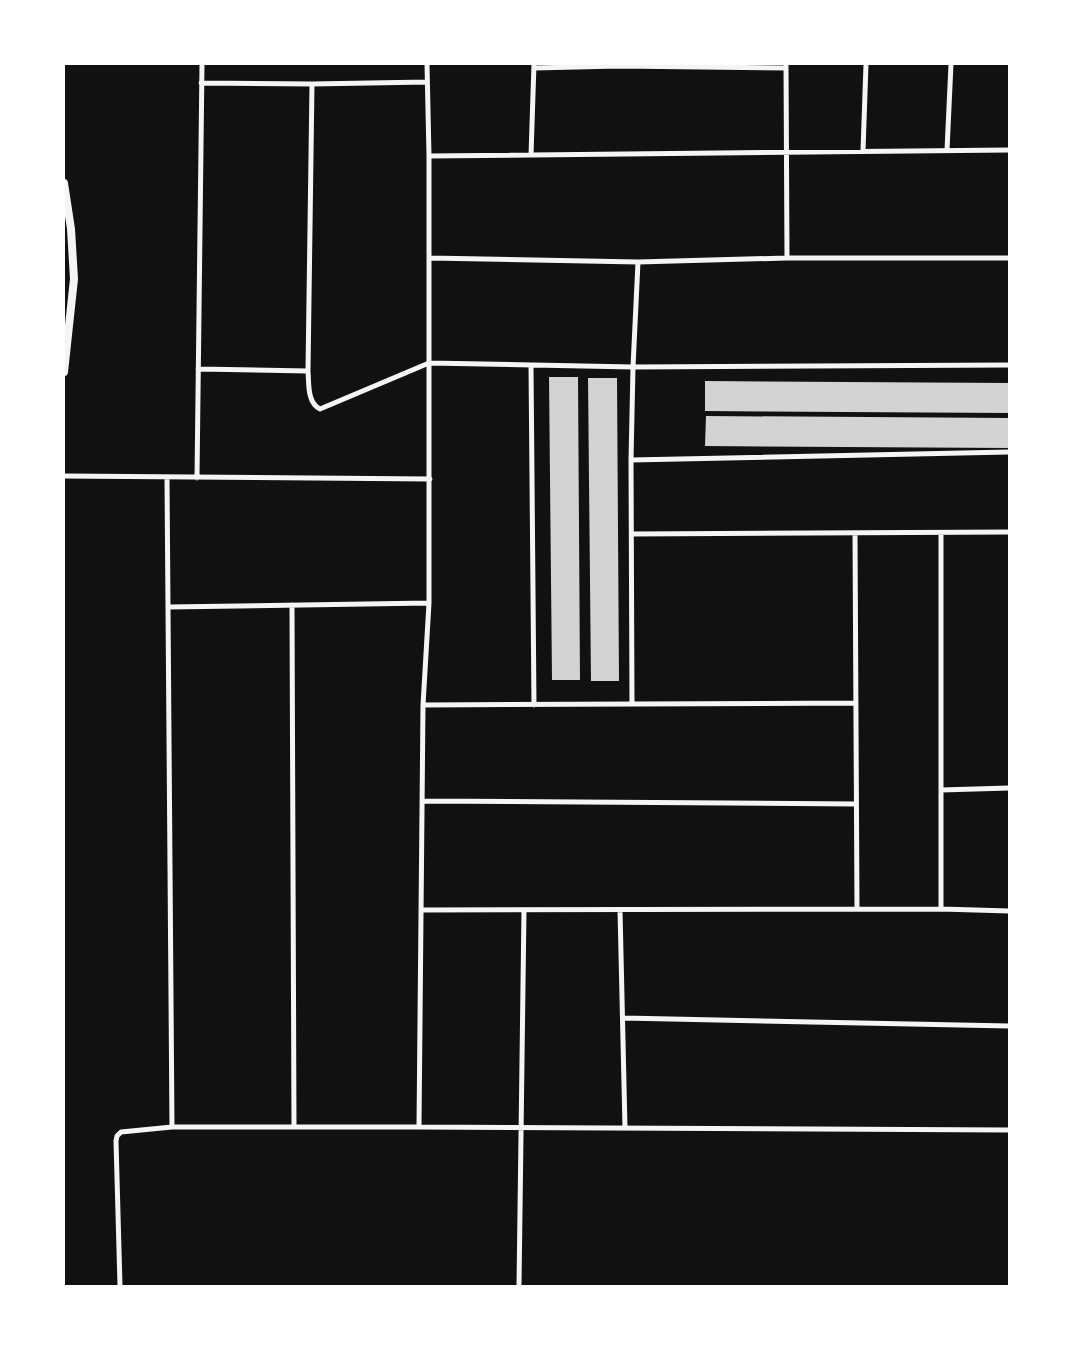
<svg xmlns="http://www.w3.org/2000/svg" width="1073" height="1350" font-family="Raleway,sans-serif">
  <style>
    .building { fill: #d3d3d3 }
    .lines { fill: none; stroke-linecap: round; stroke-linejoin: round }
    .minor { stroke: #f5f5f5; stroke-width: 5 }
    .tertiary { stroke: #f5f5f5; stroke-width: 8 }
  </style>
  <rect width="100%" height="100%" fill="#111"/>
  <path class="building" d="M549,377h29l2,303h-28z
    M588,378h29l2,303h-28z
    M705,381l304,2v30l-304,-2z
    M706,416l303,2v30l-304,-2z"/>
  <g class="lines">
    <path class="minor" d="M786,64l1,194
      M534,68l85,-2 167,2
      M201,83l111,1 115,-2
      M312,84l-4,287c1,12 -1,32 12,38l109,-46 204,4 376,-2
      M947,150l4,-86
      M863,151l3,-87
      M531,155l3,-91
      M429,156l580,-6
      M430,258l208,4 149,-4h222
      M531,365l3,340
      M198,369l110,2
      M631,460l378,-8
      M64,476l366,3
      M167,478l5,649
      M197,478l5,-414
      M855,533l2,376
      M632,534l377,-2
      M292,605l2,522
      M168,607l261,-4
      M632,704l-1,-244 2,-93 5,-105
      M423,705l433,-2
      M941,790l68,-2
      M422,801l434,3
      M941,909v-376
      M421,910l520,-1 68,2
      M620,910l5,218
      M623,1018l386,8
      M419,1127l4,-422 6,-102v-447l-2,-92
      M120,1286l-4,-145 1,-5 4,-4 51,-5h247l590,3
      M519,1286l5,-376"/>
    <path class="tertiary" d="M64,183l7,46 3,50 -10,93"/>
  </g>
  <rect width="1073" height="1350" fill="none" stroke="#ffffff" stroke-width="130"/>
</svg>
